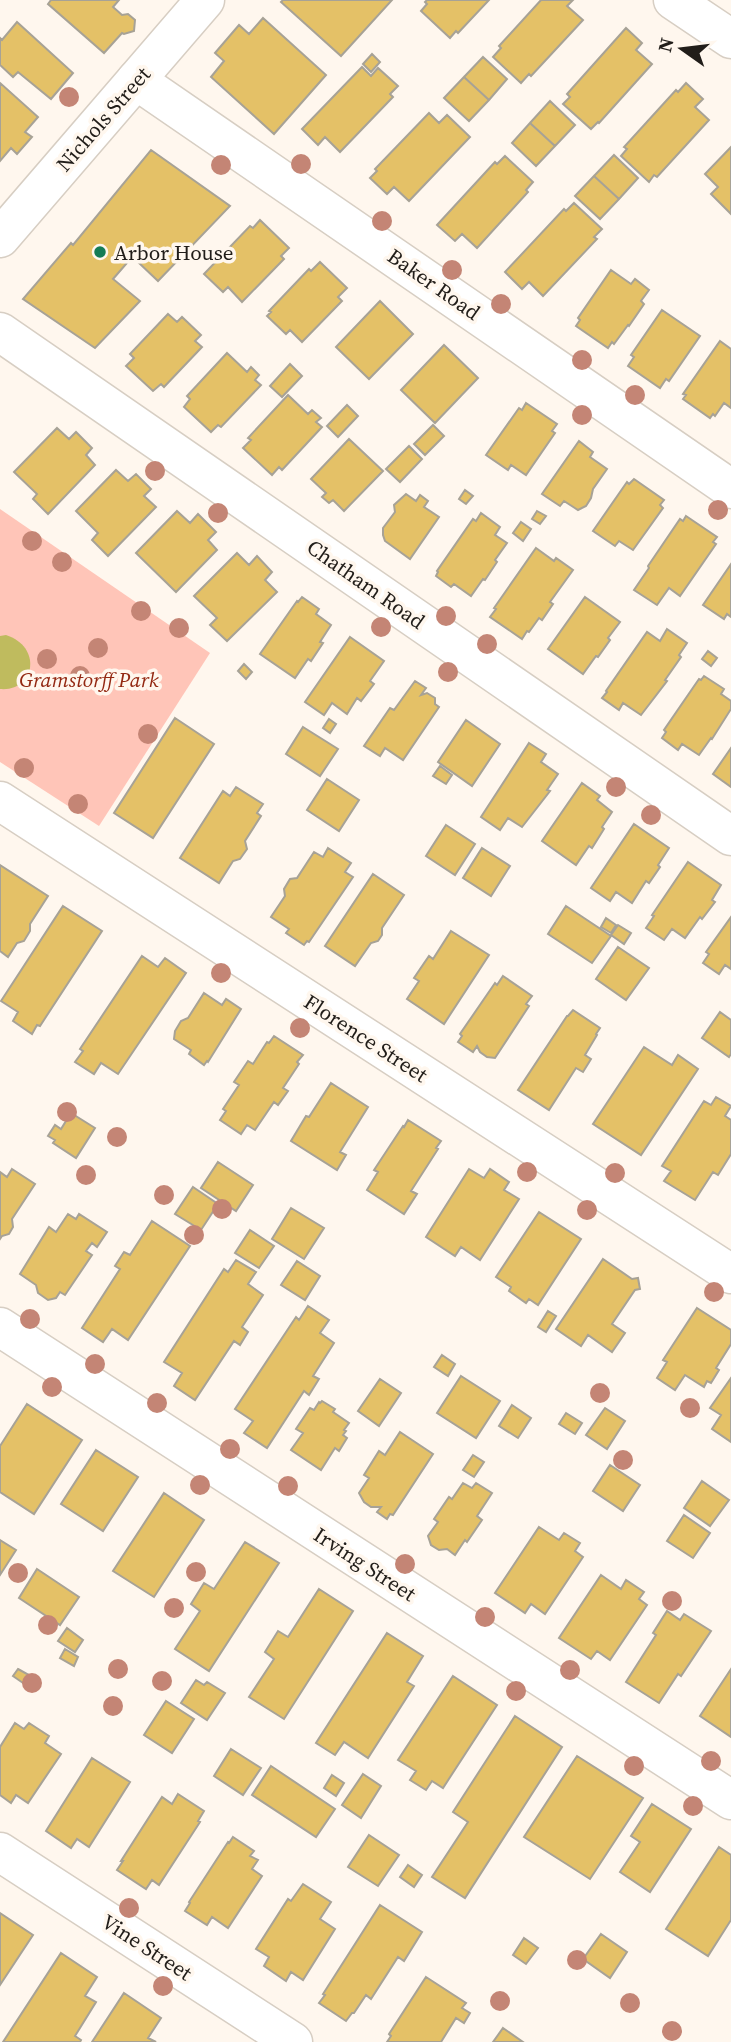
<svg xmlns="http://www.w3.org/2000/svg" width="731" height="2042" font-family="'Source Serif 4',serif">
  <style>
    .green { fill: #ffc5b8 }
    .water { fill: #bfbb5e }
    .building { fill: #e4c167; stroke: #a7a296; stroke-width: 2 }
    .lines { fill: none; stroke-linecap: round; stroke-linejoin: round }
    .street-casing { stroke: #d7cec3; stroke-width: 41 }
    .secondary-casing { stroke: #d7cec3; stroke-width: 41 }
    .street { stroke: #fff; stroke-width: 38 }
    .secondary { stroke: #fff; stroke-width: 38 }
    .tree { fill: #c48575 }
    .poi-dot { fill: #147c56; stroke: #fff7ee; stroke-width: 2.5 }
    .labels { text-anchor: middle; dominant-baseline: central; stroke-width: 7; stroke-linejoin: round; paint-order: stroke }
    .street-label { font-size: 21px; fill: #211d19; stroke: #fff7ee }
    .poi-label { font-size: 21px; fill: #211d19; stroke: #fff7ee; text-anchor: start }
    .park-label { font-size: 21px; font-style: italic; fill: #932812; stroke: #fff7ee }
  </style>
  <rect width="100%" height="100%" fill="#fff7ee"/>
  <path class="green" d="M0,509l210,144 -111,173 -99,-64z"/>
  <path class="water" d="M6,635c37,12 29,57 -6,54v-53z"/>
  <path class="building" d="M51,0h68l-6,7 9,8 6,-1 7,6 -1,11 -10,3 -2,-1 -18,20 -56,-49z
    M283,0h109l-51,56 -60,-54z
    M427,0h62l-31,33 -2,-2 -6,7 -29,-27 6,-7 -2,-2z
    M541,0h32l-6,6 16,14 -52,56 -2,-2 -8,9 -28,-26 8,-9 -2,-2z
    M263,18l63,57 -52,59 -63,-57 13,-16 -9,-8 24,-28 10,9z
    M17,22l56,51 -22,26 -33,-27 -5,5 -13,-12v-27l2,2z
    M626,28l16,15 -6,7 16,14 -53,59 -1,-1 -7,7 -28,-25 7,-7 -3,-3z
    M372,54l8,8 -9,10 -8,-8z
    M483,57l24,22 -18,21 -25,-23z
    M362,67l9,9 7,-8 20,18 -8,8 3,3 -53,55 -15,-15 -7,8 -16,-16z
    M464,77l25,23 -20,21 -25,-23z
    M0,83l38,34 -13,15 7,5 -15,17 -6,-6 -11,13z
    M686,83l17,16 -8,8 14,13 -52,57 -3,-2 -5,7 -28,-26 6,-7 -3,-2 52,-57 2,2z
    M550,101l25,24 -20,21 -25,-23z
    M429,113l10,10 8,-8 23,22 -61,64 -15,-14 -7,7 -17,-16 7,-7 -2,-2z
    M530,123l25,23 -19,20 -24,-23z
    M731,147v67l-20,-20 7,-7 -13,-13z
    M151,150l79,56 -72,75 -19,-18 8,-8 -7,-7 -27,31 27,22 -45,47 -72,-49 48,-56 2,2z
    M614,155l24,23 -19,21 -25,-23z
    M505,156l28,26 -7,8 2,2 -51,56 -15,-14 -7,7 -18,-16 58,-63 2,2z
    M594,176l25,23 -19,20 -25,-23z
    M574,203l28,26 -8,8 3,2 -54,57 -14,-14 -7,7 -17,-17 59,-63 2,2z
    M260,220l29,28 -8,8 3,3 -42,43 -14,-15 -5,5 -19,-18 46,-48 3,2z
    M320,262l27,26 -9,9 4,4 -40,41 -12,-12 -4,4 -19,-18 4,-4 -2,-1 40,-42 2,2z
    M611,270l20,14 4,-5 14,11 -8,11 3,3 -15,22 -1,-1 -14,19 -2,-2 -4,6 -32,-22 4,-6 -2,-2z
    M380,301l33,33 -44,45 -33,-32z
    M662,310l38,26 -31,45 -3,-2 -6,9 -32,-22 6,-9 -3,-2z
    M168,314l9,8 5,-5 19,18 -6,6 7,6 -38,40 -3,-3 -8,7 -27,-25 8,-8 -4,-4z
    M720,341l11,8v59l-7,-5 -9,13 -2,-2 -3,4 -27,-19 3,-4 -3,-1z
    M444,345l34,33 -43,45 -34,-33z
    M227,353l20,19 4,-5 8,8 -4,5 6,5 -40,42 -3,-2 -7,7 -27,-25 6,-8 -3,-3z
    M290,364l12,12 -20,21 -12,-11z
    M288,395l20,19 4,-4 9,8 -5,4 6,5 -40,43 -3,-3 -7,8 -29,-27 8,-8 -3,-2z
    M526,403l31,21 -5,7 3,2 -29,42 -15,-10 -3,5 -22,-15 33,-47 3,2z
    M347,405l11,11 -20,21 -11,-11z
    M433,425l11,11 -19,19 -11,-11z
    M57,428l12,11 7,-7 16,16 -6,7 9,10 -47,49 -15,-15 4,-5 -23,-22z
    M349,439l34,32 -39,40 -11,-11 -4,3 -7,-6 4,-4 -15,-14z
    M579,441l14,11 -3,5 17,12 -14,20 -2,9 -5,8 -8,4 -14,-9 -4,5 -18,-12z
    M409,446l13,13 -22,23 -14,-13z
    M116,470l12,11 8,-7 15,15 -7,7 12,11 -48,49 -16,-16 6,-7 -22,-22z
    M634,479l30,21 -4,5 3,3 -30,42 -14,-9 -4,5 -22,-15 34,-49 2,2z
    M465,490l8,6 -7,8 -7,-5z
    M406,494l10,7 4,-6 8,6 -4,6 15,10 -29,42 -25,-18 -2,-6v-7l12,-16 -1,-7z
    M177,511l13,12 8,-9 18,18 -8,8 9,10 -41,42 -40,-39z
    M537,511l9,5 -6,8 -8,-5z
    M481,513l19,14 -5,8 12,8 -12,17 2,2 -12,18 -2,-1 -12,17 -17,-12 -3,3 -15,-11 2,-4 -1,-1 36,-52 3,2z
    M686,516l31,21 -4,5 3,2 -36,52 -11,-8 -12,17 -23,-15 15,-22 -1,-2 32,-47 3,2z
    M521,522l10,7 -8,12 -10,-8z
    M536,548l18,13 2,-3 17,12 -23,32 3,2 -11,16 -3,-2 -10,14 -2,-1 -5,8 -32,-22 6,-8 -2,-1z
    M237,553l12,12 8,-9 15,16 -7,8 12,12 -50,49 -17,-16 7,-7 -23,-22z
    M731,564v53l-4,-3 -3,5 -21,-14z
    M302,597l17,12 -3,5 15,11 -11,17 3,1 -12,18 -3,-2 -13,19 -35,-24 37,-53 1,1z
    M585,597l35,25 -12,16 2,2 -12,17 -2,-1 -13,18 -35,-25z
    M667,629l20,14 -8,12 2,2 -16,23 2,1 -26,34 -18,-12 -4,7 -17,-12 5,-6 -1,-1 41,-59 13,9z
    M350,637l34,24 -14,20 4,3 -13,17 -4,-3 -10,16 -15,-11 -8,12 -19,-13z
    M708,651l9,7 -6,8 -9,-7z
    M244,664l8,8 -6,7 -8,-8z
    M704,676l20,13 -3,5 10,7v8l-19,30 -1,-1 -12,17 -17,-11 -4,6 -16,-12 4,-6 -2,-2 35,-51 2,1z
    M415,681l11,7 -5,7 6,-2 8,5v6l4,3 -36,53 -18,-12 -5,8 -16,-10 26,-38 4,2z
    M175,718l39,26 -61,94 -39,-25z
    M329,719l7,5 -6,9 -7,-5z
    M466,720l34,24 -28,42 -34,-24z
    M303,727l35,22 -18,27 -34,-22z
    M529,743l17,11 -5,8 17,12 -11,16 3,1 -28,36 -14,-9 -8,12 -19,-13z
    M731,748v39l-18,-13z
    M440,766l12,9 -6,9 -13,-8z
    M327,779l32,21 -20,31 -32,-21z
    M582,783l18,13 -3,4 15,12 -10,15 2,2 -12,19 -3,-2 -13,19 -34,-24z
    M236,787l27,17 -6,9 4,3 -16,25 2,8 -7,10 -7,2 -14,22 -39,-25 43,-67 7,5z
    M634,824l35,24 -11,17 2,2 -11,16 -3,-2 -14,22 -16,-11 -6,9 -19,-13z
    M446,825l29,19 -20,31 -29,-19z
    M328,848l23,15 -6,9 8,5 -44,65 -2,-1 -3,4 -18,-12 3,-4 -18,-12 14,-21 -1,-7 6,-10 7,-1 17,-26 9,5z
    M482,848l28,18 -19,30 -28,-18z
    M688,862l33,23 -9,15 3,2 -13,17 -2,-2 -15,21 -13,-9 -8,11 -18,-12 8,-12 -2,-1z
    M0,865l48,31 -18,28v7l-6,10 -7,2 -9,14 -8,-6z
    M373,874l31,21 -22,33v7l-4,6 -7,2 -16,23 -30,-20z
    M63,906l39,25 -62,95 -3,-1 -5,9 -19,-13 5,-9 -17,-11z
    M566,906l45,30 -19,27 -44,-29z
    M731,917v52l-6,-4 -6,9 -16,-11 6,-9 -3,-2z
    M606,918l10,7 -5,8 -10,-6z
    M618,925l13,8 -7,11 -13,-9z
    M451,931l38,24 -45,69 -37,-25 12,-18 -5,-3 15,-22 4,3z
    M618,947l31,21 -23,32 -30,-21z
    M142,956l16,11 7,-9 21,15 -68,101 -17,-11 -7,11 -19,-12 8,-11 -3,-2z
    M503,976l29,20 -6,8 3,2 -34,52 -8,-1 -7,-5 -3,-6 -4,6 -15,-10 4,-6 -2,-2 35,-51 2,2z
    M204,993l18,12 4,-6 15,10 -33,53 -1,-1 -3,4 -15,-11 2,-4 -17,-11 1,-8 6,-10 7,-3z
    M573,1010l27,18 -4,6 1,1 -12,20 6,4 -8,13 -7,-4 -27,42 -31,-20 49,-74h1z
    M720,1012l11,8v34l-2,3 -27,-19z
    M274,1036l29,19 -6,7 2,2 -16,24 5,3 -10,14 -4,-3 -19,28 -8,-5 -6,9 -21,-14 6,-9 -3,-2 16,-24 -5,-3 14,-21 5,3 14,-22 2,1z
    M644,1047l28,18 6,-10 20,14 -57,86 -48,-31z
    M331,1083l37,24 -28,45 6,3 -9,15 -46,-29 15,-25 3,1z
    M716,1097l15,9 -6,10 6,4v34l-13,21 -5,-3 -18,28 -31,-19 7,-10 -9,-5 42,-65 7,4z
    M71,1113l24,15 -19,30 -23,-15 2,-3 -7,-4 7,-11 6,4z
    M408,1120l33,21 -5,7 2,1 -27,42 6,3 -13,20 -37,-24 11,-18 -4,-2 29,-44 1,1z
    M218,1162l35,23 -17,26 -35,-23z
    M12,1169l23,15 -23,35 1,8 -4,7 -7,2 -2,3v-67l7,5z
    M469,1169l15,9 6,-9 19,13 -5,8 15,9 -39,61 -19,-13 -6,9 -29,-19z
    M193,1187l25,17 -17,26 -26,-16z
    M291,1208l33,20 -20,31 -32,-20z
    M539,1212l42,27 -43,66 -9,-6 -3,4 -17,-12 2,-4 -15,-10z
    M68,1214l8,5 3,-5 28,18 -10,15 -5,-4 -6,8 6,4 -27,40 -5,-3 -4,6 -8,2 -10,-7 -2,-8 -16,-11 29,-47 7,5z
    M152,1221l38,25 -62,94 -16,-11 -9,13 -21,-14 38,-59 -5,-3 9,-14 6,3z
    M250,1230l24,16 -15,22 -24,-15z
    M603,1259l29,20 6,-1 2,11 -5,1 -23,34 13,9 -13,19 -24,-17 -7,11 -25,-17z
    M236,1260l20,12 -8,12 15,11 -21,32 6,5 -8,13 -6,-4 -39,59 -21,-14 8,-13 -18,-11 60,-93 4,3z
    M297,1261l23,15 -15,24 -24,-15z
    M308,1306l21,14 -9,13 14,10 -21,33 6,3 -10,16 -5,-4 -37,57 -23,-15 9,-12 -18,-12 61,-92 3,3z
    M697,1308l34,22v14l-15,24 3,2 -8,13 -4,-2 -3,6 -19,-12 -10,15 -18,-12 10,-16 -4,-2z
    M548,1311l8,5 -10,16 -8,-5z
    M442,1355l13,9 -7,12 -14,-9z
    M461,1376l39,25 -24,37 -39,-25z
    M731,1378v64l-19,-13 9,-14 -11,-7z
    M380,1379l21,14 -22,33 -21,-15z
    M322,1401l13,8 -2,3 16,11 -5,7 2,1 -3,4 4,3 -8,13 -4,-3 -14,22 -30,-20 12,-17 -7,-4 14,-21 4,2 5,-8 1,1z
    M27,1404l55,36 -48,74 -34,-22v-46z
    M512,1405l19,13 -13,20 -19,-12z
    M605,1408l20,13 -18,28 -21,-14z
    M566,1413l16,10 -7,11 -16,-10z
    M400,1432l33,22 -40,61 -3,-1 -3,5 -10,-7 4,-5h-10l-7,-5 -5,-9 10,-15 -5,-3 15,-24 6,4z
    M96,1450l42,27 -35,54 -42,-27z
    M473,1455l11,7 -10,15 -11,-7z
    M610,1465l30,20 -17,26 -30,-20z
    M702,1481l27,19 -19,26 -26,-18z
    M463,1483l9,5 4,-5 16,10 -15,23 5,4 -15,22 -2,-2 -10,15 -8,-6 -8,1 -8,-5 -3,-9 10,-14 -4,-3 15,-22 3,2z
    M164,1493l40,27 -50,77 -41,-26z
    M684,1515l26,18 -17,25 -26,-17z
    M539,1527l20,13 5,-7 16,10 -5,8 8,6 -38,57 -14,-10 -6,9 -30,-20z
    M0,1540l16,10 -16,25z
    M245,1542l34,21 -70,108 -34,-22 25,-38 -9,-7 13,-21 10,6z
    M37,1569l42,28 -19,28 -41,-27z
    M601,1575l20,14 5,-9 18,12 -5,7 8,6 -37,55 -13,-9 -6,8 -32,-21z
    M319,1589l34,22 -69,108 -35,-22 25,-38 -9,-7 13,-21 10,6z
    M667,1611l13,9 4,-6 27,17 -30,45 -3,-2 -19,29 -33,-21 30,-47 -3,-2z
    M67,1628l16,12 -8,12 -17,-11z
    M387,1633l36,23 -16,26 7,4 -46,72 -24,-16 -9,13 -19,-12z
    M65,1649l13,8 -4,9 -14,-8z
    M18,1669l11,6 -6,8 -10,-7z
    M731,1669v68l-31,-21z
    M453,1676l44,29 -54,83 -11,-7 -6,9 -16,-10 6,-9 -18,-11z
    M196,1680l8,5 3,-3 18,11 -18,27 -26,-17z
    M166,1701l28,18 -22,34 -28,-18z
    M515,1716l47,31 -97,151 -33,-21 36,-55 -15,-10z
    M15,1723l9,6 5,-6 20,13 -4,7 16,11 -33,49 -12,-8 -5,8 -11,-8v-48z
    M231,1749l30,19 -18,27 -29,-19z
    M577,1756l66,42 -53,81 -66,-42z
    M92,1758l38,24 -41,65 -12,-8 -6,9 -25,-17z
    M271,1766l64,43 -19,28 -64,-42z
    M363,1774l18,12 -20,32 -19,-13z
    M332,1775l12,8 -8,13 -12,-8z
    M178,1794l26,17 -6,10 2,1 -41,63 -7,-5 -6,9 -29,-19 6,-9h-2l41,-64 10,7z
    M652,1804l39,25 -41,63 -30,-20 20,-30 -9,-6z
    M369,1835l30,20 -21,31 -30,-19z
    M233,1837l21,14 -4,5 8,4 -6,9 10,7 -34,52 -16,-11 -5,8 -22,-14 5,-8 -1,-1 39,-60 1,1z
    M719,1847l12,8v65l-23,36 -42,-27z
    M408,1865l14,10 -8,12 -14,-10z
    M303,1884l28,18 -11,17 15,10 -32,51 -12,-8 -5,9 -22,-15 5,-9 -13,-8 32,-50 3,2z
    M380,1905l42,27 -18,29 -6,-4 -27,42 -5,-4 -12,18h-2l-6,8 -27,-18 6,-8 -2,-1z
    M0,1913l33,22 -33,50z
    M601,1934l26,18 -17,26 -27,-19z
    M524,1938l14,10 -12,16 -13,-9z
    M61,1953l36,24 -12,19 11,6 -21,34 6,4 -1,2h-77z
    M426,1977l40,26 -4,5 8,5 -6,10 -8,-5 -15,24h-54l4,-6 -2,-2z
    M124,1993l37,25 -13,20 8,4h-64z
    M503,2028l20,14h-30z"/>
  <g class="lines">
    <g class="street-casing">
      <path id="street" d="M673,0l58,39
        M136,80l595,409
        M0,332l731,504
        M0,801l731,473
        M0,1327l731,473
        M0,1852l293,190"/>
    </g>
    <g class="secondary-casing">
      <path id="secondary" d="M0,238l205,-238"/>
    </g>
    <use href="#street" class="street"/>
    <use href="#secondary" class="secondary"/>
  </g>
  <g class="tree">
    <circle cx="69" cy="97" r="10"/>
    <circle cx="301" cy="164" r="10"/>
    <circle cx="221" cy="165" r="10"/>
    <circle cx="382" cy="221" r="10"/>
    <circle cx="452" cy="270" r="10"/>
    <circle cx="501" cy="304" r="10"/>
    <circle cx="582" cy="360" r="10"/>
    <circle cx="635" cy="395" r="10"/>
    <circle cx="582" cy="415" r="10"/>
    <circle cx="155" cy="471" r="10"/>
    <circle cx="718" cy="510" r="10"/>
    <circle cx="218" cy="513" r="10"/>
    <circle cx="32" cy="541" r="10"/>
    <circle cx="62" cy="562" r="10"/>
    <circle cx="141" cy="611" r="10"/>
    <circle cx="446" cy="616" r="10"/>
    <circle cx="381" cy="627" r="10"/>
    <circle cx="179" cy="628" r="10"/>
    <circle cx="487" cy="644" r="10"/>
    <circle cx="98" cy="648" r="10"/>
    <circle cx="47" cy="659" r="10"/>
    <circle cx="448" cy="672" r="10"/>
    <circle cx="80" cy="676" r="10"/>
    <circle cx="148" cy="734" r="10"/>
    <circle cx="24" cy="768" r="10"/>
    <circle cx="616" cy="787" r="10"/>
    <circle cx="78" cy="804" r="10"/>
    <circle cx="651" cy="815" r="10"/>
    <circle cx="221" cy="973" r="10"/>
    <circle cx="300" cy="1028" r="10"/>
    <circle cx="67" cy="1112" r="10"/>
    <circle cx="117" cy="1137" r="10"/>
    <circle cx="527" cy="1172" r="10"/>
    <circle cx="615" cy="1173" r="10"/>
    <circle cx="86" cy="1175" r="10"/>
    <circle cx="164" cy="1195" r="10"/>
    <circle cx="222" cy="1209" r="10"/>
    <circle cx="587" cy="1210" r="10"/>
    <circle cx="194" cy="1235" r="10"/>
    <circle cx="714" cy="1292" r="10"/>
    <circle cx="30" cy="1319" r="10"/>
    <circle cx="95" cy="1364" r="10"/>
    <circle cx="52" cy="1387" r="10"/>
    <circle cx="600" cy="1393" r="10"/>
    <circle cx="157" cy="1403" r="10"/>
    <circle cx="690" cy="1408" r="10"/>
    <circle cx="230" cy="1449" r="10"/>
    <circle cx="623" cy="1460" r="10"/>
    <circle cx="200" cy="1485" r="10"/>
    <circle cx="288" cy="1486" r="10"/>
    <circle cx="405" cy="1564" r="10"/>
    <circle cx="196" cy="1572" r="10"/>
    <circle cx="18" cy="1573" r="10"/>
    <circle cx="672" cy="1601" r="10"/>
    <circle cx="174" cy="1608" r="10"/>
    <circle cx="485" cy="1617" r="10"/>
    <circle cx="48" cy="1625" r="10"/>
    <circle cx="118" cy="1669" r="10"/>
    <circle cx="570" cy="1670" r="10"/>
    <circle cx="162" cy="1681" r="10"/>
    <circle cx="32" cy="1683" r="10"/>
    <circle cx="516" cy="1691" r="10"/>
    <circle cx="113" cy="1706" r="10"/>
    <circle cx="711" cy="1761" r="10"/>
    <circle cx="634" cy="1766" r="10"/>
    <circle cx="693" cy="1806" r="10"/>
    <circle cx="129" cy="1908" r="10"/>
    <circle cx="577" cy="1960" r="10"/>
    <circle cx="163" cy="1986" r="10"/>
    <circle cx="500" cy="2001" r="10"/>
    <circle cx="630" cy="2003" r="10"/>
    <circle cx="672" cy="2031" r="10"/>
  </g>
  <circle class="poi-dot" cx="100" cy="252" r="7"/>
  <g class="labels">
    <g class="street-label">
      <text transform="translate(103 119) rotate(-49)">Nichols Street</text>
      <text transform="translate(434 284) rotate(35)">Baker Road</text>
      <text transform="translate(366 584) rotate(35)">Chatham Road</text>
      <text transform="translate(366 1038) rotate(33)">Florence Street</text>
      <text transform="translate(365 1564) rotate(33)">Irving Street</text>
      <text transform="translate(147 1947) rotate(33)">Vine Street</text>
    </g>
    <g class="poi-label">
      <text x="114" y="252">Arbor House</text>
    </g>
    <g class="park-label">
      <text x="89" y="679">Gramstorff Park</text>
    </g>
  </g>
  <g transform="translate(682 49) rotate(284)" stroke="#fff7ee" stroke-width="5" paint-order="stroke">
  <path d="M0-5L12 26L0 18L-12 26Z" fill="#211d19"/>
  <text y="-10" font-size="19" font-weight="bold" text-anchor="middle" fill="#211d19">N</text>
  </g>
</svg>
